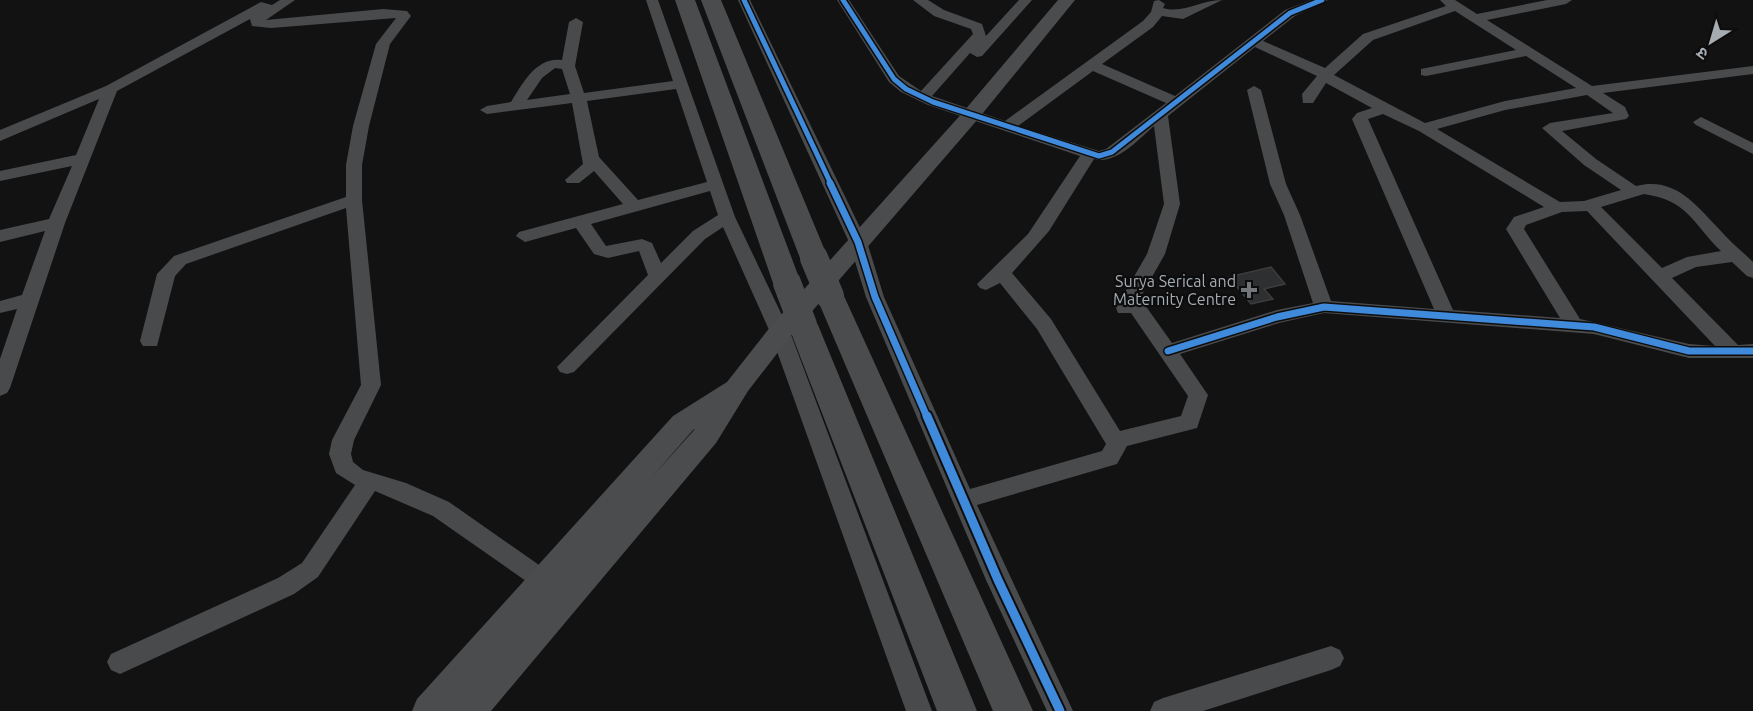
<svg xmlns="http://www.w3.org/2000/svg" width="1753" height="711" font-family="Ubuntu,'Noto Sans Devanagari',sans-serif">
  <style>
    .building { fill: #2e2f30; stroke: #3b3d3e; stroke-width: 1.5 }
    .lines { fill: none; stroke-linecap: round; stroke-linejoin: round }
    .minor { fill: #484a4c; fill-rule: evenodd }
    .major { fill: #4a4c4e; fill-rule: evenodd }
    .highway { fill: #4a4c4d; fill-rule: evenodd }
    .highway-bridge { stroke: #4a4c4d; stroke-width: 28 }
    .cycleway-far2-casing { stroke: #0d0d0e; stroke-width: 8 }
    .cycleway-far1-casing { stroke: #0d0d0e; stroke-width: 10 }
    .cycleway-casing { stroke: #0d0d0e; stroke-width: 13 }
    .cycleway-far2 { stroke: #408adc; stroke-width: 5 }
    .cycleway-far1 { stroke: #408adc; stroke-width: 7 }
    .cycleway { stroke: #408adc; stroke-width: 9 }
    .poi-dot { fill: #72767a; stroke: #0d0d0e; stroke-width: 2 }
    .labels { text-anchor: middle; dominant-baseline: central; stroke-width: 4.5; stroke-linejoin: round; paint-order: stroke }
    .poi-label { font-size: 16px; fill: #a5acb2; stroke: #0d0d0e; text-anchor: end }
  </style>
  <rect width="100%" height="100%" fill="#121213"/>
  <path class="building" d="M1271,267l14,17 -21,5 9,10 -22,5 -22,-27z"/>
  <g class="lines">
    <path class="minor" d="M280,0h15l-29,20 117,-11 24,2 4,5 -21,28 -21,82 -7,39v35l19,185 -27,55 -3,14 2,8 10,8 43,13 43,19 103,72 4,7 -4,7 -8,4 -8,-4 -103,-72 -58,-25 -57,86 -24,17 -174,80 -9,-4 -4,-8 4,-8 167,-76 24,-15 53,-78 -19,-12 -7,-19 3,-14 29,-55 -15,-177 -160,56 -11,12 -18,70h-14l-3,-5 17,-67 17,-18 172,-59v-32l7,-39 23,-82 20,-26 -125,10 -19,-2 -2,-7 -133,72 -52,132 -55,165 -3,5 -7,3v-37l17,-50 -17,4v-12l22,-6 23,-64 -45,11v-12l49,-11 23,-53 -72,15v-10l76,-16 23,-56 -99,42v-11l106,-44 155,-84 11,3z
      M646,0h12l77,217 55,115 142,379h-26l-136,-379 -47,-105 -18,12 -131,133 -7,2 -7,-2 -3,-5 91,-92 -9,-24 -31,7 -14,-4 -18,-26 -51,14 -9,-6 3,-4 104,-28 -29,-33 -15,12h-12l-2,-3 18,-16 -11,-61 -85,11 -7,-4 7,-4 24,-4c12,-19 25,-45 51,-42l7,-38 7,-4 7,4 -8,44 9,27 89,-12zM555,68l7,1 8,25 -43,6 15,-22zM676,89l31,93 -69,18 -39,-43 -12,-56zM710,191l8,24 -25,16 -32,32 -9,-20 -10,-4 -36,7 -15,-22z
      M738,0h12l117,242 17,55 86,192 132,-38 4,-7 -69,-115 -37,-46 -14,7 -6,-2 -3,-4 51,-50 52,-78 -152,-51 -27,-13 -12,-10 -52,-82h12l50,76 22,15 52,-57 -2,-5 -37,-13 -21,-16h15l16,10 38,14 4,12 33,-36h13l-50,56 -5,1 -7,-4 -38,43 73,25 138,-100 8,-9 3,-11 5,-1 6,4 -2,4c21,6 37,-8 59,-8l-39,19 -21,-3 -9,11 -51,37 73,32 110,-86 26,-10h17l-33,16 -32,25 62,27 38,-34 83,-28 -6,-6h15l22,14 70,-14h25l-6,4 -79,16 105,66 161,-20v8l-150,19 22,14 4,9 -3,3 -64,12 34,28 40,27c39,-10 60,19 83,43 10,12 23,22 34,33v16l-6,-2 -15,-14 -36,5 -24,11 66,67 15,-1v14h-64l-95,-24 -270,-21 -45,10 -99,31 28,41 -11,33 -70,18 -10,18 -140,41 96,206h-26l-61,-131 -120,-283 -17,-55zM1455,11l61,39 -95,19v6l5,1 100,-20 50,32 -71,13 -80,22 -91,-48 39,-35zM1255,47l62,29 -15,18 1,9h10l13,-20 46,25 -15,5 -5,6 82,190 -103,-8 -31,-86 -14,-31 -25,-94 -7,-4 -7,4 23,94 14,31 29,88 -36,7 -105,33 -32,-45 25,-44 15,-50 -12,-88zM1093,71l73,32 -60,46 -7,2 -81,-25zM1587,95l26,18 -63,10 -8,5 42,37 37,25 -37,11 -24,1 -123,-73 68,-19zM1383,114l36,17 125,76 -30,10 -8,12 54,89 -107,-8 -85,-191zM1154,126l10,78 -17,50 -31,54 2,5h13l57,83 -7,20 -61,15 -69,-112 -39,-46 37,-42 45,-72c22,6 45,-20 60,-33zM1644,194c45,7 47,28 77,57l-34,6 -25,11 -61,-61zM1587,211l128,135 -26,-2 -109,-25 -56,-90 2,-4 36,-13z
      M1701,117l52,26v11l-57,-29 -3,-3z
      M1331,646l9,4 4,8 -4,8 -9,4 -128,41h-53l4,-9 9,-4z"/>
    <path class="major" d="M1058,0h17l-97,119 -189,219 -41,53 -32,52 -225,268h-79l5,-12 256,-283 54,-34 44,-56 193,-215zM695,429l-43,48 41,-47z"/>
    <path class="highway" d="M675,0h20l106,283 -4,7 -10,3 -10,-3 -4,-7z
      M701,0h20l107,258 -4,6 -10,3 -10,-3 -4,-6z
      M830,286l10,3 4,7 189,415h-40l-177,-415 4,-7z
      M803,315l10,3 5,7 159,386h-40l-149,-386 5,-7z"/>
    <path class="highway-bridge" d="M814,258l16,38
      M787,283l16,42"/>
    <g class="cycleway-far2-casing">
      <path id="cycleway-far2" d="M744,0l87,184
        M843,0l51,79 12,10 27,13 166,54 13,-4 178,-139 32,-13"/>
    </g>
    <g class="cycleway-far1-casing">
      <path id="cycleway-far1" d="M830,183l28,59 17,55 52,120
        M1168,351l109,-34 47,-10 270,20 95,24h64"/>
    </g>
    <g class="cycleway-casing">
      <path id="cycleway" d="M927,416l71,164 62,131"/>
    </g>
    <use href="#cycleway-far2" class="cycleway-far2"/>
    <use href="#cycleway-far1" class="cycleway-far1"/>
    <use href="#cycleway" class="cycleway"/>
  </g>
  <path class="poi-dot" d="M1246 281h6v6h6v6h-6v6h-6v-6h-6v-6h6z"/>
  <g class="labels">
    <g class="poi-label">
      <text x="1236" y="281">Surya Serical and<tspan x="1236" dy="18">Maternity Centre</tspan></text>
    </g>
  </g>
  <g transform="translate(1711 42) rotate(217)" stroke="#0d0d0e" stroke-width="4.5" paint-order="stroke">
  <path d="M0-4.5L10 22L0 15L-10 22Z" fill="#a5acb2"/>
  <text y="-9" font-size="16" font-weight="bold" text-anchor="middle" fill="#a5acb2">उ</text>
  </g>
</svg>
